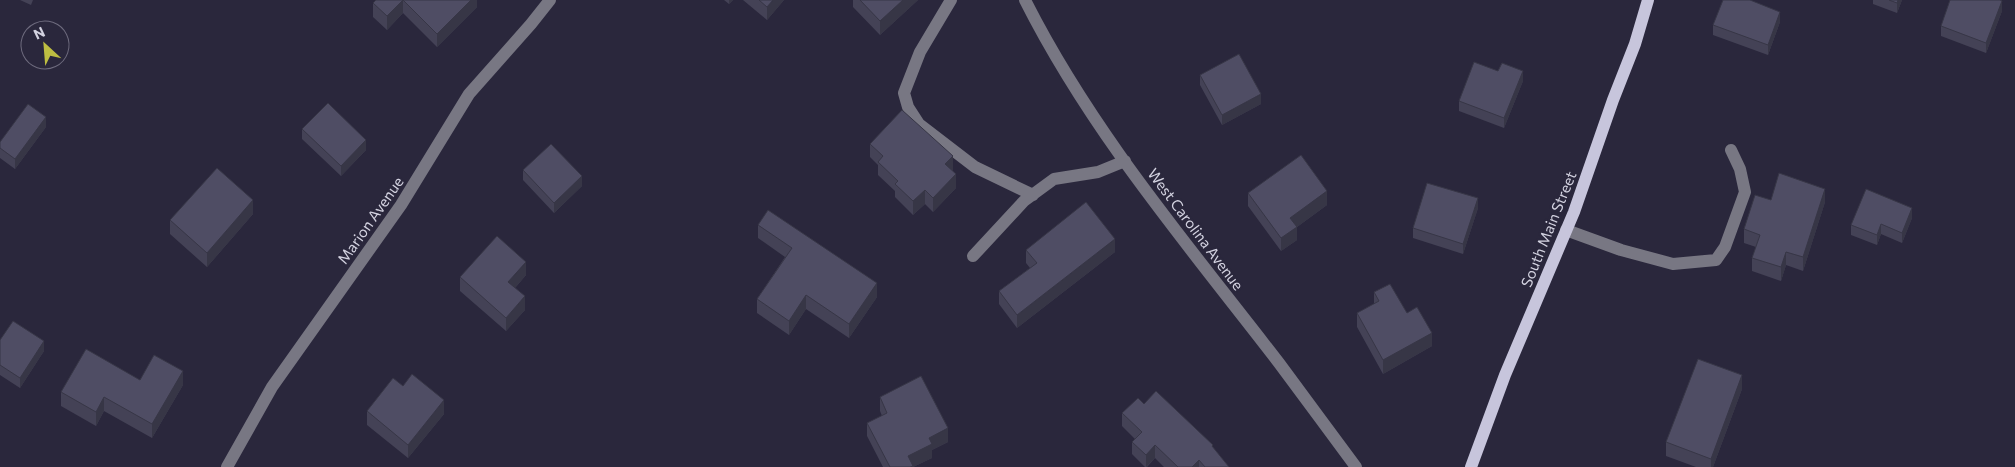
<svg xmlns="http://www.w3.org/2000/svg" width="2015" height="467" font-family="Commissioner,sans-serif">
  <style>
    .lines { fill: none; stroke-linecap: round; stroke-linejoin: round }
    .minor { stroke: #787783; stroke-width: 12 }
    .major { stroke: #c7c5dc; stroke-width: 12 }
    .wall { fill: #444256 }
    .shaded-wall { fill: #373646 }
    .building { fill: #4f4d64; stroke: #373646 }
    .labels { text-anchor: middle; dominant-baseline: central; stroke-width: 4.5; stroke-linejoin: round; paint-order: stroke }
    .street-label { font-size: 15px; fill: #d3d2e0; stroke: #2a273c }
  </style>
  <rect width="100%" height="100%" fill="#2a273c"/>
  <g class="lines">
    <path class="minor" d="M951,0l-31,52 -16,41 4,14 11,17 56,43 58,28
      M1025,0c67,133 164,246 254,363 26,35 51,69 77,104
      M1566,230l55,20 52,14 43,-4 9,-13 20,-55 -5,-23 -9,-19
      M973,256l51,-55 30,-22 44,-7 27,-11
      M227,467l45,-80 129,-182 68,-111 62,-70 19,-24"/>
    <path class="major" d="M1471,467l34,-92 69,-163 39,-112 22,-56 13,-44"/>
  </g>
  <path class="wall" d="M20,0h13l-2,5z
    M376,0h101v7l-40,40 -34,-34 -16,17 -14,-13v-14z
    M724,0h9l-4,4z
    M743,0h41l-17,20z
    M853,0h65l-38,35 -27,-28z
    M1873,0h29l-5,13 -24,-9z
    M2002,11l-16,42 -45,-17v-10z
    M1780,22l-12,33 -55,-20v-10z
    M1200,75l61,29 -39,21 -22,-40z
    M1523,81l-19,47 -45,-17v-10z
    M46,127l-31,42 -15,-11v-16z
    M302,129l64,21 -25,26 -39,-37z
    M870,144l83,26 -1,1 4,17 -23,24 -8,-8 -12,11 -18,-18v-6l-17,-16v-10l-8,-8z
    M523,170l59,16 -28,27 -31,-33z
    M1248,193l79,12 -30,22v13l-16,11 -33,-45z
    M1771,200l54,2 -22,69 -17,-6 -5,16 -29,-10v-13l4,-11 -12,-4v-14z
    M1478,208l-15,46 -50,-16v-10z
    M253,214l-46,53 -37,-33v-14z
    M1912,218l-10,25 -21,-9 -4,11 -26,-10v-10z
    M758,225l119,72 -28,41 -43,-29 -17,26 -32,-22v-14l28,-42 -27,-19z
    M1026,250l89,2 -98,76 -18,-24v-13l31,-23 -4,-5z
    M526,275l-11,13 10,22 -19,21 -46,-40v-14z
    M1374,292l33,21 25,33 -49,28 -26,-47v-14l17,-9z
    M0,340l44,11 -24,37 -20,-13z
    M140,380l43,5 -31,53 -48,-27 -8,15 -35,-20v-14z
    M403,386l41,28 -36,44 -41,-33v-14z
    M1742,389l-29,78h-17l-30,-11v-14z
    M880,397l68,45 -16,8v8l-19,9h-30l-16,-31v-13l15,-7 -2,-5z
    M1144,404l69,44 16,19h-65l-9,-9 -8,9h-2l-13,-13v-12l3,-3 -13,-13v-13z"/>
  <path class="shaded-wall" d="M403,0v13l-16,17v-14z
    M471,0h6v7l-40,40v-13z
    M729,0h4l-4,4z
    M773,0h11l-17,20v-13z
    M903,0h15l-38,35v-14z
    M1898,0h4l-5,13v-10z
    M2002,1v10l-16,42v-10z
    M1780,12v10l-12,33v-10z
    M1523,71v10l-19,47v-10z
    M1261,94v10l-39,21v-10z
    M46,117v10l-31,42v-10z
    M366,140v10l-25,26v-10z
    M953,156v14l-8,8v-14z
    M956,174v14l-23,24v-14z
    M582,176v10l-28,27v-10z
    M1825,189v13l-22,69v-14z
    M925,190v14l-12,11v-14z
    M1327,191v14l-30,22v13l-16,11v-13l9,-20z
    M1478,198v10l-15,46v-10z
    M253,200v14l-46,53v-14z
    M1912,208v10l-10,25v-10z
    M1881,224v10l-4,11v-10z
    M1115,239v13l-98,76v-13z
    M1786,252v13l-5,16v-14z
    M526,262v13l-18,21v-14z
    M877,283v14l-28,41v-14z
    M806,295v14l-17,26v-14z
    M525,296v14l-19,21v-13z
    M1432,333v13l-49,28v-14z
    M44,341v10l-24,37v-10z
    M183,371v14l-31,53v-14z
    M1742,375v14l-29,78h-2v-8z
    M104,397v14l-8,15v-14z
    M444,400v14l-36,44v-13z
    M948,428v14l-16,8v8l-19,9h-5v-11l21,-18z
    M1155,445v13l-9,9v-12z
    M1199,460v7h-7z"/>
  <path class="building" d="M376,0h27l-16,16 -14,-13z
    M403,0h68l-34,34z
    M759,0h14l-6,7z
    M860,0h43l-23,21z
    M1723,0h27l30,12 -12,33 -55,-20z
    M1889,0h9l-1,3z
    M1950,0h50l2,1 -16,42 -45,-17z
    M1239,54l22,40 -39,21 -22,-40z
    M1474,62l24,9 4,-8 21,8 -19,47 -45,-17z
    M328,103l38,37 -25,26 -39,-37z
    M28,104l18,13 -31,42 -15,-11v-6z
    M902,110l51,46 -8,8 11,10 -23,24 -8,-8 -12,11 -18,-17 3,-3 -20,-19 5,-6 -13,-12z
    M551,144l31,32 -28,27 -31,-33z
    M1301,155l26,36 -37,27 7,9 -16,11 -33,-45z
    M217,168l36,32 -46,53 -37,-33z
    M1779,173l46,16 -22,68 -17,-5 -5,15 -29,-9 8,-23 -16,-6 11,-34 16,5z
    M1427,183l51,15 -15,46 -50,-16z
    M1866,189l46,19 -10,25 -21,-9 -4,11 -26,-10z
    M1086,202l29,37 -98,76 -18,-24 38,-28 -11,-13z
    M768,210l109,73 -28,41 -43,-29 -17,26 -32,-22 35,-51 -34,-23z
    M497,236l29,26 -18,20 17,14 -19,22 -46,-41z
    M1390,284l17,29 10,-6 15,26 -49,27 -26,-47 22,-12 -5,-9z
    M13,321l31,20 -24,37 -20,-13v-25z
    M86,349l54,31 14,-25 29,16 -31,53 -48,-27 -8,15 -35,-20z
    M1698,359l44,16 -31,84 -45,-17z
    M412,374l32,26 -36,45 -41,-34 26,-33 10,8z
    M921,376l27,52 -19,10 3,6 -24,12 5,10 -3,1h-20l-23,-44 20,-10 -7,-16z
    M1156,391l57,54 -1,1 17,21h-24l-6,-7 -7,7h-14l-23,-22 -9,10 -14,-13 10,-10 -20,-19 16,-15 6,6z"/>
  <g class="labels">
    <g class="street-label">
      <text transform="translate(370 220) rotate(-55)">Marion Avenue</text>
      <text transform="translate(1196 229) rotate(53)">West Carolina Avenue</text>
      <text transform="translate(1548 229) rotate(-68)">South Main Street</text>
    </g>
  </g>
  <g transform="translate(45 45) rotate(334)"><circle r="24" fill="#2a273c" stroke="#6e6b7e"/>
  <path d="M0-4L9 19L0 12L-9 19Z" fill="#bebe42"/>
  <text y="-8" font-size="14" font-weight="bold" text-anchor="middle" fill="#d3d2e0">N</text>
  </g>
</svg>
